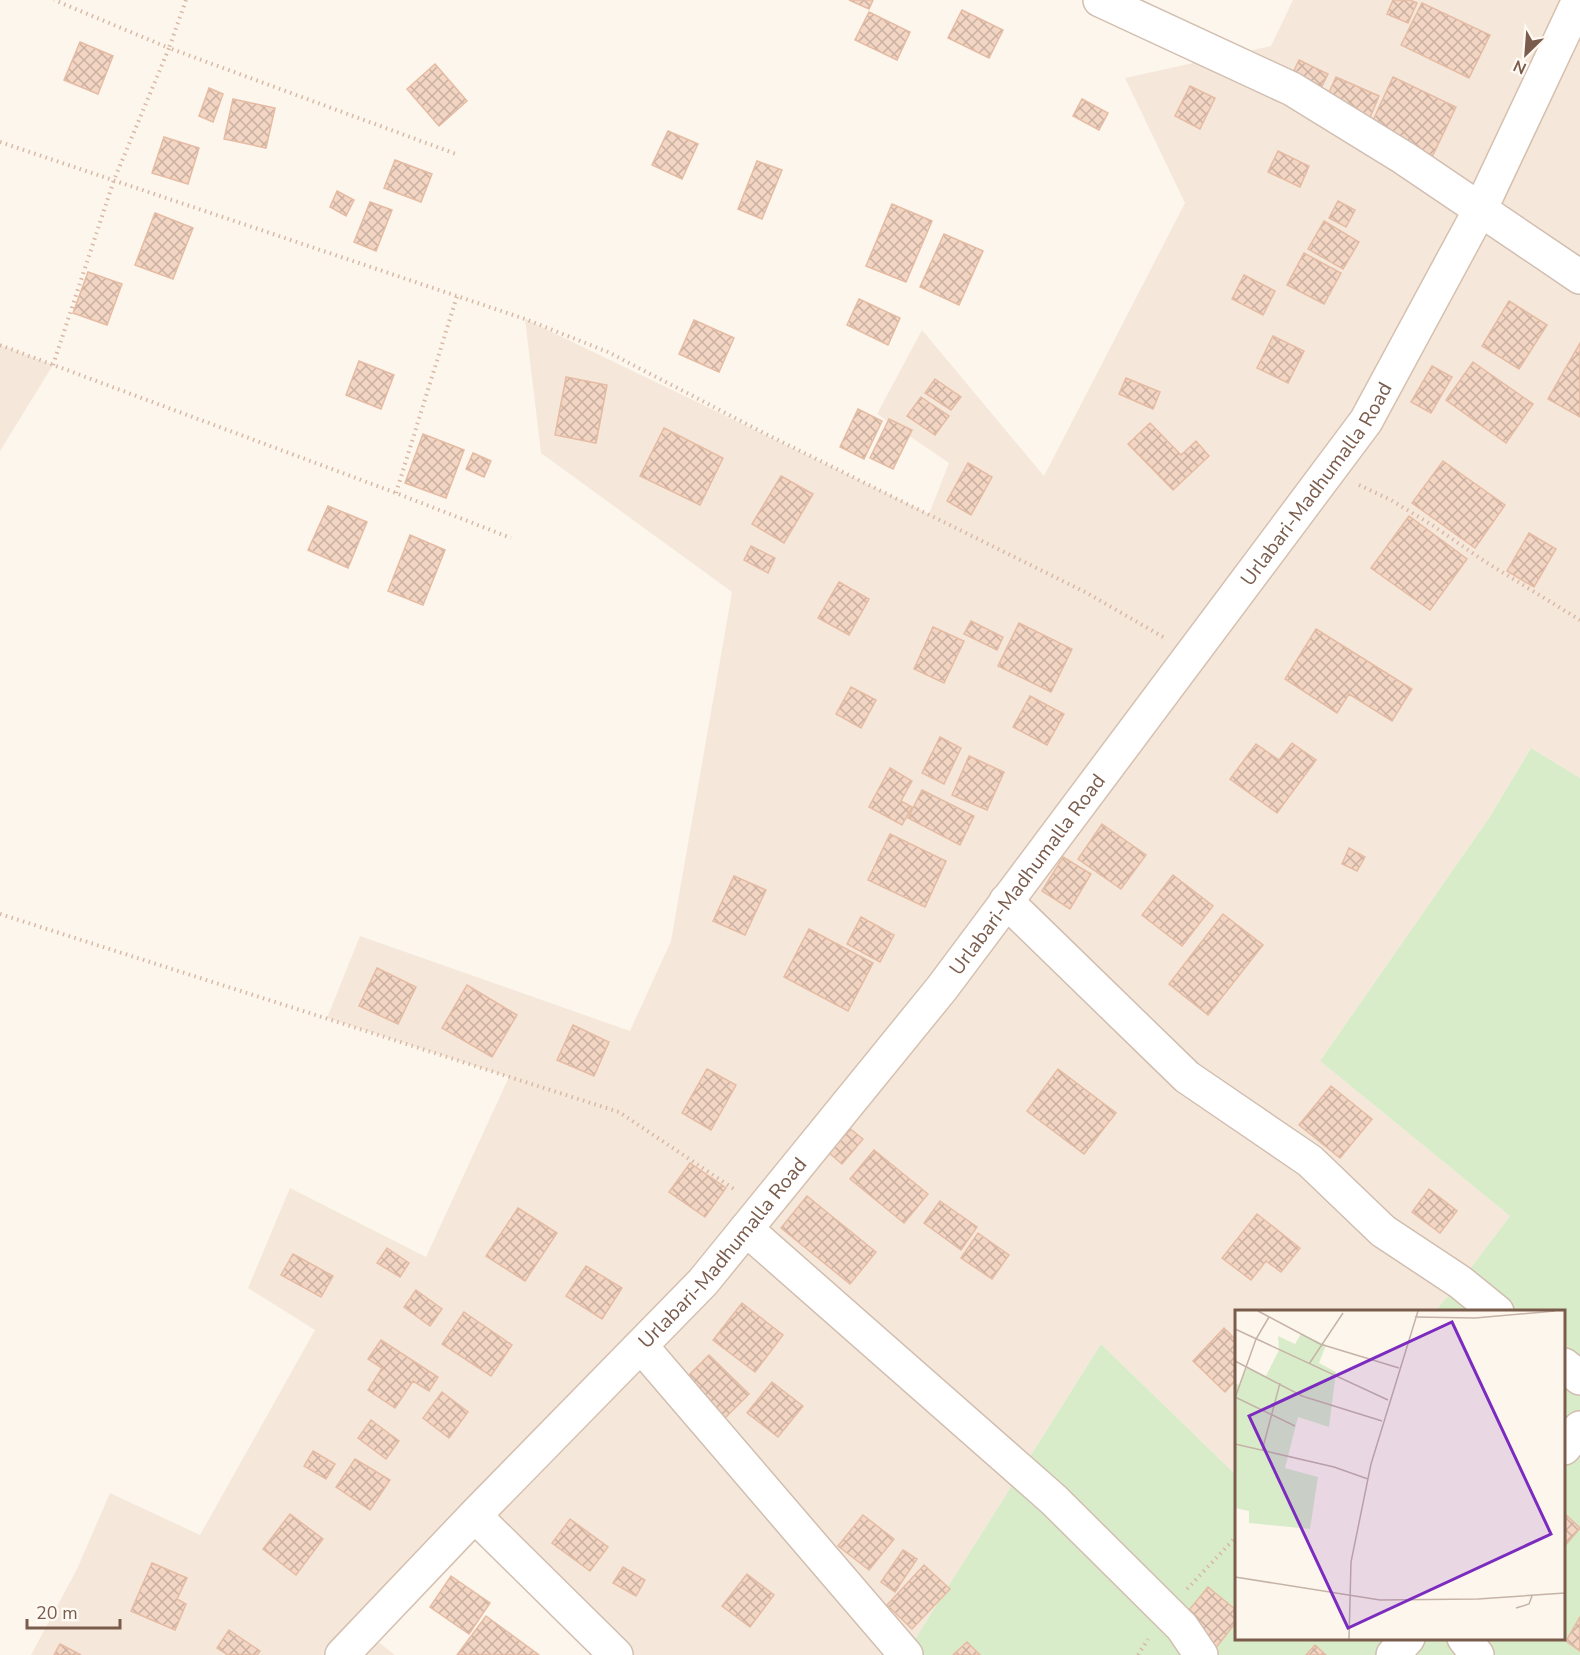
<svg xmlns="http://www.w3.org/2000/svg" width="1580" height="1655" font-family="'Nunito Sans',sans-serif">
  <style>
    .residential { fill: #f5e8da }
    .grass { fill: #d8ecc9 }
    .building { fill: url(#building-cross-hatch); stroke: #e6bba3; stroke-width: 1.5 }
    .lines { fill: none; stroke-linecap: round; stroke-linejoin: round }
    .street-casing { stroke: #d1beb0; stroke-width: 36 }
    .secondary-casing { stroke: #d6c0b0; stroke-width: 36 }
    .path { stroke: #d9b8a5; stroke-width: 4; stroke-dasharray: 1.5 4.5; stroke-linecap: butt }
    .street { stroke: #fff; stroke-width: 33 }
    .secondary { stroke: #fff; stroke-width: 33 }
    .labels { text-anchor: middle; dominant-baseline: central; stroke-width: 5; stroke-linejoin: round; paint-order: stroke }
    .street-label { font-size: 20px; fill: #7a5c4d; stroke: #fffaf3 }
    .inset-road { fill: none; stroke: #c5b3a7; stroke-width: 1.5 }
    .view { fill: #7b2cbf; fill-opacity: 0.15; stroke: #7b2cbf; stroke-width: 3 }
    .inset-edge { fill: none; stroke: #7a5c4d; stroke-width: 3 }
  </style>
  <defs>
    <pattern id="building-cross-hatch" width="8" height="8" patternUnits="userSpaceOnUse" patternTransform="scale(1.5)"><rect width="8" height="8" fill="#f3d5c3"/><path d="M0 0l8 8M0 8l8-8" fill="none" stroke="#cab0a1"/></pattern>
  </defs>
  <rect width="100%" height="100%" fill="#fdf6ec"/>
  <path class="residential" d="M1293,0h287v778l-49,-30 -42,70 -169,243 190,155 -50,66 -25,29 -199,1v163l-135,-131 -196,311h-289l-138,-141 -110,120 27,21h-364l46,-86 33,-76 90,42 115,-205 -67,-42 42,-100 136,69 83,-180 -182,-59 33,-82 270,95 41,-90 61,-349 -191,-139 -16,-134 404,195 20,-51 -72,-49 45,-84 122,146 141,-273 -60,-125 146,-32z
    M0,345l53,20 -53,86z"/>
  <path class="grass" d="M1531,748l49,30v877h-675l196,-311 135,131v163h328v-326l-129,-1 25,-29 50,-66 -190,-155 169,-243z"/>
  <path class="building" d="M849,0h24l-4,9z
    M1393,0h17l7,3 -9,20 -21,-9z
    M1422,3l68,32 -21,43 -68,-33z
    M962,10l41,20 -14,28 -41,-20z
    M869,12l41,20 -13,28 -42,-20z
    M80,42l33,14 -15,38 -34,-14z
    M1299,60l29,14 -10,20 -29,-13z
    M435,64l32,37 -28,25 -32,-37z
    M1336,77l43,19 -10,24 -44,-19z
    M1393,77l63,30 -24,50 -62,-30z
    M1190,86l25,12 -15,31 -25,-13z
    M209,88l14,6 -10,28 -14,-6z
    M233,99l42,9 -9,40 -42,-9z
    M1082,99l26,14 -9,17 -26,-14z
    M668,131l30,13 -16,35 -30,-14z
    M164,137l35,11 -11,36 -36,-11z
    M1278,151l31,15 -9,21 -32,-15z
    M395,160l37,14 -11,28 -37,-14z
    M757,161l25,9 -20,49 -24,-10z
    M337,191l17,9 -8,16 -16,-9z
    M1338,201l17,9 -9,17 -17,-9z
    M370,202l22,8 -16,41 -22,-9z
    M892,204l40,17 -26,61 -40,-16z
    M155,213l38,15 -20,51 -38,-14z
    M1324,221l35,21 -16,27 -35,-20z
    M944,234l39,17 -24,54 -39,-18z
    M1304,253l37,20 -17,31 -37,-19z
    M88,272l34,12 -15,41 -34,-12z
    M1244,275l31,16 -12,24 -31,-16z
    M859,299l41,19 -12,27 -41,-20z
    M1509,301l38,24 -28,44 -37,-23z
    M694,320l40,18 -15,34 -40,-18z
    M1273,336l31,15 -16,32 -31,-15z
    M1580,343v74l-32,-18z
    M359,361l35,14 -13,34 -35,-14z
    M1473,362l60,42 -27,39 -60,-43z
    M1432,366l20,11 -21,36 -20,-11z
    M566,377l41,8 -11,58 -41,-8z
    M1126,378l34,14 -7,17 -34,-15z
    M935,379l26,18 -10,13 -26,-17z
    M921,397l28,19 -14,19 -28,-19z
    M858,409l24,12 -18,38 -24,-12z
    M889,419l23,11 -19,39 -23,-11z
    M1150,423l31,32 15,-14 13,15 -36,34 -45,-46z
    M664,428l59,30 -23,47 -60,-29z
    M423,434l41,16 -18,48 -41,-15z
    M473,453l18,8 -7,16 -18,-8z
    M1443,461l62,44 -30,43 -63,-45z
    M968,463l24,14 -21,38 -24,-14z
    M781,476l32,18 -29,49 -32,-19z
    M328,506l39,16 -19,46 -40,-18z
    M1409,516l58,43 -37,51 -59,-42z
    M1529,533l27,16 -22,38 -27,-16z
    M410,535l35,15 -22,55 -35,-14z
    M751,546l24,12 -7,15 -24,-13z
    M839,582l30,17 -20,36 -31,-17z
    M971,621l32,16 -6,13 -33,-16z
    M1019,623l53,26 -21,43 -53,-26z
    M933,627l31,14 -20,42 -30,-14z
    M1316,629l96,60 -20,32 -43,-27 -12,19 -52,-34z
    M851,687l25,13 -15,28 -25,-14z
    M1030,696l34,18 -17,31 -34,-18z
    M940,737l21,11 -17,36 -22,-11z
    M1292,743l24,17 -39,53 -47,-34 26,-35 23,16z
    M969,756l35,16 -17,38 -35,-15z
    M890,768l22,13 -11,20 11,6 -10,18 -33,-18z
    M922,790l52,26 -14,29 -52,-27z
    M1102,824l44,31 -25,34 -43,-30z
    M890,834l56,27 -21,46 -57,-27z
    M1349,848l16,9 -8,14 -15,-7z
    M1063,857l28,17 -21,35 -28,-18z
    M1173,875l40,31 -31,40 -40,-31z
    M734,876l32,14 -21,45 -32,-14z
    M1223,914l40,31 -55,70 -39,-31z
    M861,917l33,18 -14,27 -33,-18z
    M809,929l64,34 -25,48 -64,-34z
    M377,968l39,19 -18,37 -39,-18z
    M467,985l50,30 -25,42 -50,-29z
    M573,1025l36,17 -15,34 -37,-16z
    M707,1069l29,16 -25,45 -29,-17z
    M1058,1069l58,44 -32,41 -57,-43z
    M1331,1086l41,33 -32,39 -41,-33z
    M842,1122l21,17 -21,25 -20,-17z
    M874,1150l54,44 -24,29 -54,-44z
    M690,1163l36,25 -21,29 -36,-25z
    M1429,1189l28,22 -17,22 -28,-21z
    M807,1196l69,56 -26,32 -69,-56z
    M940,1201l37,26 -16,23 -37,-27z
    M518,1208l39,25 -32,48 -39,-25z
    M1257,1214l43,34 -19,24 -15,-11 -15,19 -29,-22z
    M978,1233l31,22 -17,24 -31,-21z
    M387,1248l22,15 -9,14 -23,-14z
    M293,1254l40,22 -12,21 -40,-22z
    M586,1266l36,22 -20,31 -36,-23z
    M416,1290l26,19 -12,17 -26,-19z
    M742,1303l41,32 -28,37 -42,-32z
    M464,1312l48,33 -21,31 -49,-32z
    M1224,1328l12,12v40l-11,12 -32,-31z
    M381,1340l57,37 -9,14 -16,-10 -18,27 -27,-18 14,-22 -14,-9z
    M709,1355l40,39 -27,27 -40,-39z
    M772,1382l31,24 -25,31 -31,-24z
    M442,1392l26,20 -19,26 -26,-20z
    M371,1420l28,21 -13,18 -28,-21z
    M313,1451l22,13 -9,15 -22,-13z
    M355,1459l35,21 -20,30 -34,-23z
    M1564,1513l16,15 -16,19z
    M290,1514l33,25 -27,36 -33,-26z
    M863,1515l31,24 -25,31 -31,-24z
    M570,1519l38,28 -18,24 -38,-28z
    M903,1550l14,9 -22,33 -14,-10z
    M152,1563l35,15 -10,21 9,5 -11,26 -44,-19z
    M924,1565l26,24 -38,40 -25,-24z
    M623,1567l22,13 -9,16 -23,-13z
    M747,1574l27,21 -24,32 -28,-21z
    M451,1576l39,27 -21,31 -39,-27z
    M1208,1587l28,23v12l-25,32 -35,-28z
    M486,1616l53,39h-82z
    M1580,1617v34l-14,-10z
    M229,1630l31,21 -3,4h-29l-11,-7z
    M967,1642l13,13h-27z
    M60,1644l21,11h-27z
    M1315,1645l11,10h-20z"/>
  <g class="lines">
    <g class="street-casing">
      <path id="street" d="M1100,0l192,89 112,69 176,119
        M1006,901l181,176 123,84 73,70 77,51 37,30
        M746,1229l308,271 128,127 19,28
        M641,1346l265,309
        M1564,1365l16,13
        M1564,1448l16,-20
        M475,1516l141,139
        M1464,1638l13,17
        M1393,1655l15,-17"/>
    </g>
    <g class="secondary-casing">
      <g id="secondary">
        <path id="s1" d="M342,1655l135,-142 226,-231 239,-294 424,-567 114,-211 99,-210"/>
      </g>
    </g>
    <path class="path" d="M186,0l-17,48 287,106
      M0,142l525,177 83,33 158,82 321,159 78,45
      M0,345l396,148 115,45
      M53,365l61,-185 55,-132 -115,-48
      M1359,485l32,15 41,25 52,36 96,59
      M396,493l61,-197
      M0,914l619,198 118,79
      M1187,1589l49,-52
      M1138,1655l10,-16"/>
    <use href="#street" class="street"/>
    <use href="#secondary" class="secondary"/>
  </g>
  <g class="labels">
    <g class="street-label">
      <text stroke="none"><textPath href="#s1" startOffset="1526">Urlabari-Madhumalla Road</textPath></text>
      <text stroke="none"><textPath href="#s1" startOffset="1040">Urlabari-Madhumalla Road</textPath></text>
      <text stroke="none"><textPath href="#s1" startOffset="554">Urlabari-Madhumalla Road</textPath></text>
    </g>
  </g>
  <g transform="translate(1235 1310)">
    <rect width="330" height="330" fill="#fdf6ec"/>
    <path d="M66,24l25,11 -7,18 17,9 -7,55 -31,-10 -13,51 33,9 -8,52 -61,-6v-12l-14,-3v-125l4,2 8,-18 19,9 13,-26 -1,-14 17,8z" fill="#d8ecc9"/>
    <path class="inset-road" d="M23,1l62,33 79,24M180,7l60,1 80,-7M0,19l153,71M0,51l67,35 80,25M74,54l34,-51M0,87l60,29M0,88l21,-59 13,-22M0,134l99,23 34,12M27,141l18,-68M0,267l145,23 98,-1 87,-6M281,298l13,-4 3,-8M114,329l2,-77 20,-98 47,-153"/>
    <path class="view" d="M217,12l99,212 -203,94 -99,-212z"/>
    <rect width="330" height="330" class="inset-edge"/>
  </g>
  <g transform="translate(1526 54) rotate(205)" stroke="#fffaf3" stroke-width="4.5" paint-order="stroke">
  <path d="M0-4.5L10 22L0 15L-10 22Z" fill="#7a5c4d"/>
  <text y="-9" font-size="16" font-weight="bold" text-anchor="middle" fill="#7a5c4d">N</text>
  </g>
  <path d="M27 1619v9h93v-9" fill="none" stroke="#7a5c4d" stroke-width="3"/>
  <text x="36" y="1619" font-size="18" fill="#7a5c4d" stroke="#fffaf3" stroke-width="4.5" paint-order="stroke">20 m</text>
</svg>
